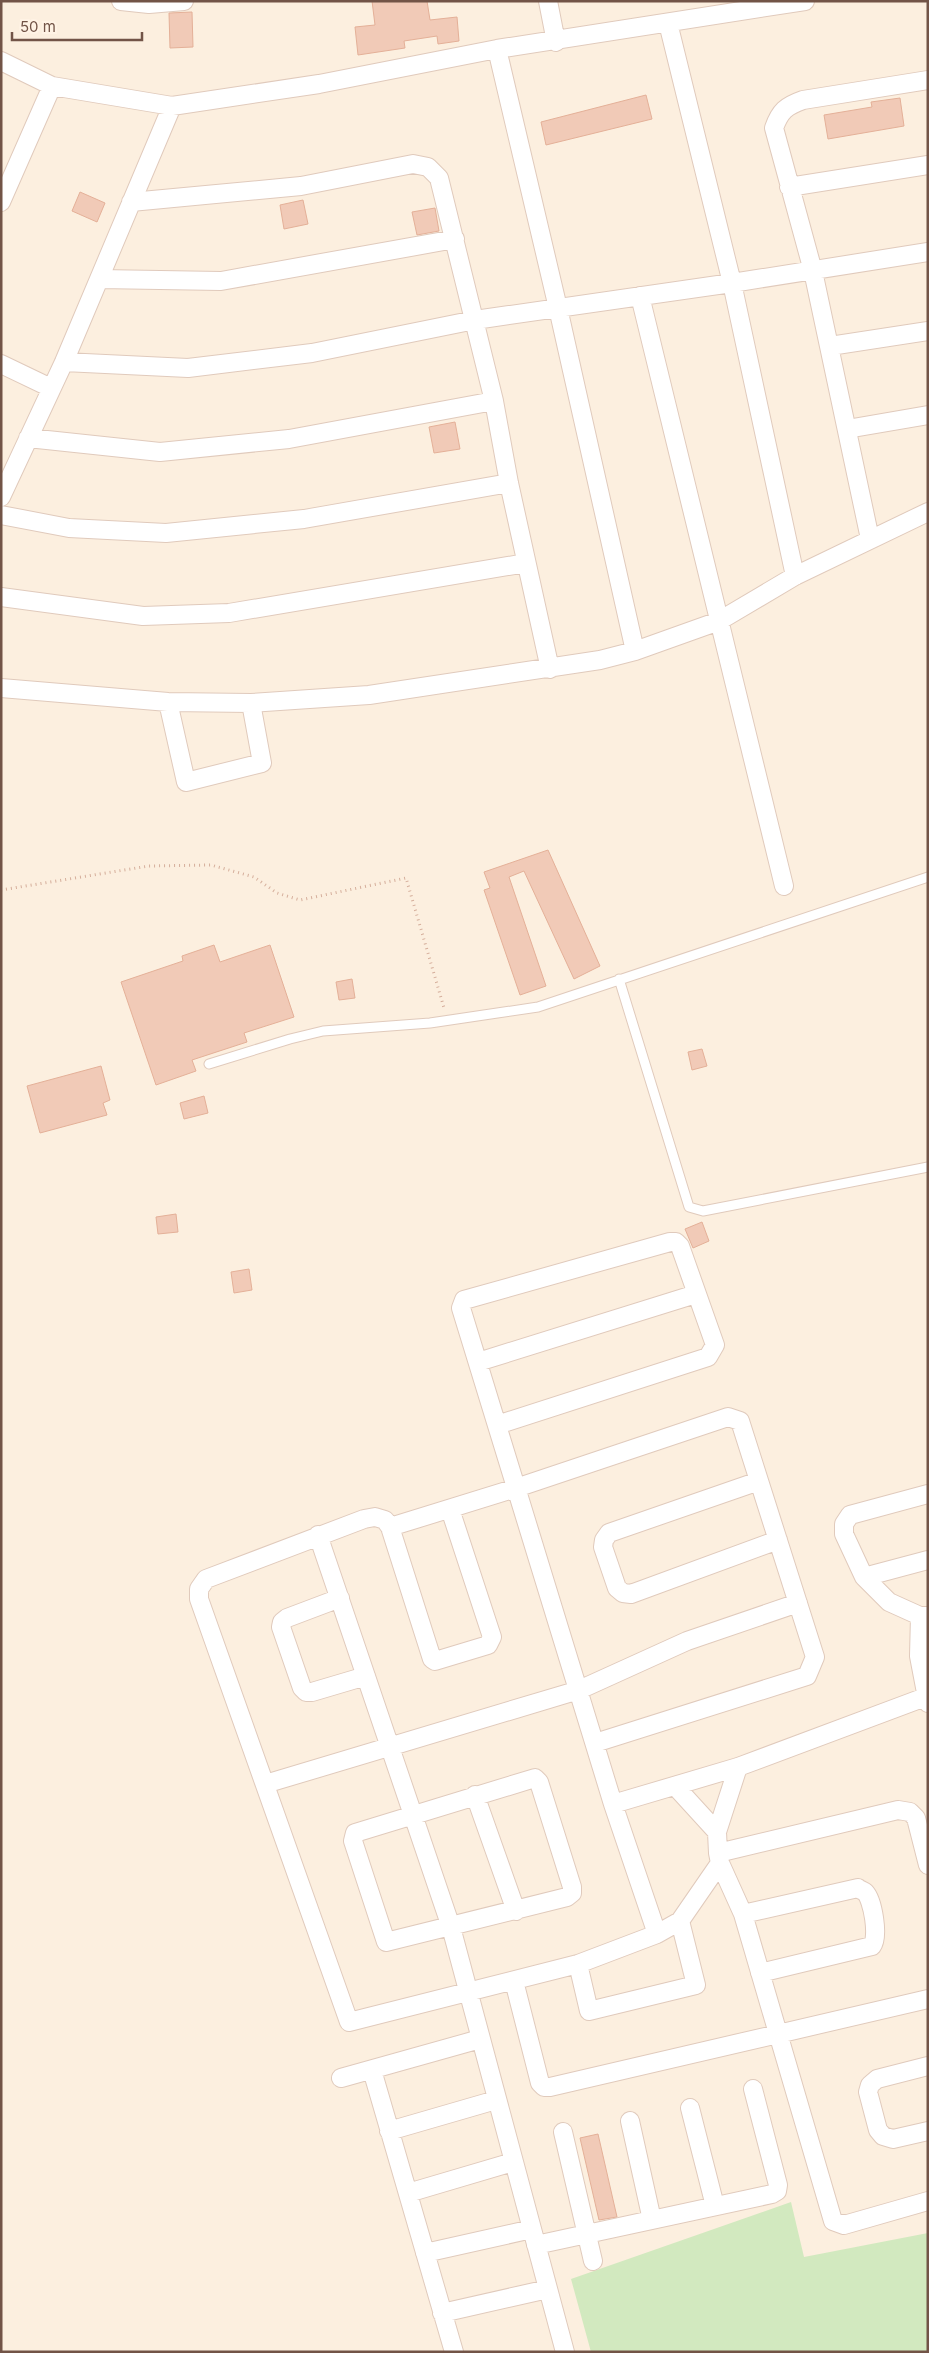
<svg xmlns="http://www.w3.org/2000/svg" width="929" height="2353" font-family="Inter,sans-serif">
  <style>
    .green { fill: #d2e9bf }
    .building { fill: #f1cab7; stroke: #e4b098 }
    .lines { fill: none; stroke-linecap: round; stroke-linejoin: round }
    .lane-casing { stroke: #e0cabc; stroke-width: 11 }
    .street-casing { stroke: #e0cabc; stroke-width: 20 }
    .path { stroke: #d5ae9b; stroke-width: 3; stroke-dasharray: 1 4; stroke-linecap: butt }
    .lane { stroke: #fff; stroke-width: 9 }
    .street { stroke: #fff; stroke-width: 18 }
  </style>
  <rect width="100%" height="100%" fill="#fcefdf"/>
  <path class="green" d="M791,2202l13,55 124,-24v119h-337l-20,-73z"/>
  <path class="building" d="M372,1h55l3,19 27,-3 2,24 -21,3 -1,-8 -33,5 1,7 -47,7 -3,-28 20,-2z
    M192,12l1,35 -23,1 -1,-35z
    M646,95l6,24 -106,26 -5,-23z
    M900,98l4,28 -76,13 -4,-24 48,-8 -1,-5z
    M80,192l25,11 -8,19 -25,-11z
    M303,200l5,24 -24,5 -4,-24z
    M435,208l4,23 -22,4 -5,-23z
    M455,422l5,27 -26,4 -5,-26z
    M548,850l52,116 -26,13 -50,-108 -15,6 37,109 -26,9 -36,-105 6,-2 -6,-16z
    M214,945l6,17 50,-17 24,72 -50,16 3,9 -55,18 4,11 -40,14 -35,-103 62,-21 -1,-5z
    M352,979l3,19 -16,2 -3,-18z
    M702,1049l5,17 -15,4 -4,-18z
    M101,1066l9,34 -7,3 4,12 -67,18 -13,-47z
    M204,1096l4,17 -24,6 -4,-16z
    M176,1214l2,18 -20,2 -2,-17z
    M702,1222l7,19 -16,7 -8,-19z
    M249,1269l3,21 -18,3 -3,-21z
    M598,2134l19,83 -18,3 -19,-82z"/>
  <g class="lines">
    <g class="lane-casing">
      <path id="lane" d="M619,979l70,228 14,4 225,-44
        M209,1064l81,-25 33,-8 107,-8 108,-16 390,-130"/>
    </g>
    <g class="street-casing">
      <path id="street" d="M121,1l28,3 35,-3
        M548,1l8,41
        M668,23l64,260 63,293
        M497,49l61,259 77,343
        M1,61l51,25 120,20 147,-22 178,-35 308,-48
        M789,187l139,-22
        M1,202l51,-116
        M131,202l170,-16 112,-22 15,3 11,11 55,223 15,82 41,186
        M99,279l122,2 234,-42
        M640,296l144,590
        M830,346l98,-15
        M64,362l124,6 124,-15 163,-33 257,-37 196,-31
        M1,364l50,24
        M847,429l81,-14
        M28,438l132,14 129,-13 205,-38
        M1,497l63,-135 108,-256
        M1,515l68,13 97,5 138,-14 205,-36
        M870,539l-57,-268 -39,-143c6,-17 12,-22 29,-28l125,-20
        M1,597l142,19 86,-3 297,-50
        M1,688l167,14 83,1 118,-8 231,-35 35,-9 84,-30 76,-45 133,-64
        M168,702l18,80 76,-19 -11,-60
        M478,1362l218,-68
        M497,1425l211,-68 7,-12 -35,-99 -4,-4h-6l-206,58 -3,8 152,496 44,130
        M759,1481l-150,52 -5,7 -1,7 14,41 6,5 8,1 147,-54
        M928,1494l-78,21 -6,9v10l20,43 25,25 31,14h8
        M390,1527l42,132 3,2 53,-16 4,-8 -42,-128
        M318,1535l133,392 114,425
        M864,1577l64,-17
        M340,1598l-53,20 -5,4 -1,5 21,61 4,4h6l54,-16
        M920,1616l-1,40 9,47
        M595,1743l212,-67 8,-19 -75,-236 -12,-4 -212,71 -126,39 -5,-7 -10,-3 -11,2 -158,60 -7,10v10l150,423 229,-58 79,-30 23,-13 40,-58
        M535,1778l4,4 33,105v6l-5,4 -181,45 -33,-101 2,-8z
        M265,1784l314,-94 108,-49 111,-38
        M675,1786l42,46
        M475,1795l41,116
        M613,1804l125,-37 190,-71
        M718,1853l-1,-21 21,-65
        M928,1865l-12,-47 -6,-6 -12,-2 -180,43 2,10 23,51 90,307 11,4 84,-24
        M743,1914l115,-26c0,1 6,3 7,4 8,8 14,45 7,54l-112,27
        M578,1964l11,47 107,-26 -16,-64
        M514,1981l26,102 4,4h6l378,-88
        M928,2066l-51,13 -7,6 -2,7 10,38 5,6 10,3 35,-8
        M372,2070l82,282
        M341,2078l139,-39
        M690,2108l25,98
        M630,2121l22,99
        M389,2131l107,-31
        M563,2132l30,129
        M408,2193l105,-31
        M536,2245l236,-51 5,-3 1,-6 -25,-96
        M425,2253l107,-24
        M442,2313l106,-24"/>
    </g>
    <path class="path" d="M1,890l148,-24 62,-1 43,12 23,16 23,7 106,-22 38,130"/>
    <use href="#lane" class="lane"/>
    <use href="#street" class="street"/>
  </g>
  <rect width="929" height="2353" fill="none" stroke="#725447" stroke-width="5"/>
  <path d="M12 32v8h130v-8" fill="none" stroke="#725447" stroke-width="2.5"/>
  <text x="20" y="32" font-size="15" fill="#725447" stroke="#fff3e5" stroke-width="4" paint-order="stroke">50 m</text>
</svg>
